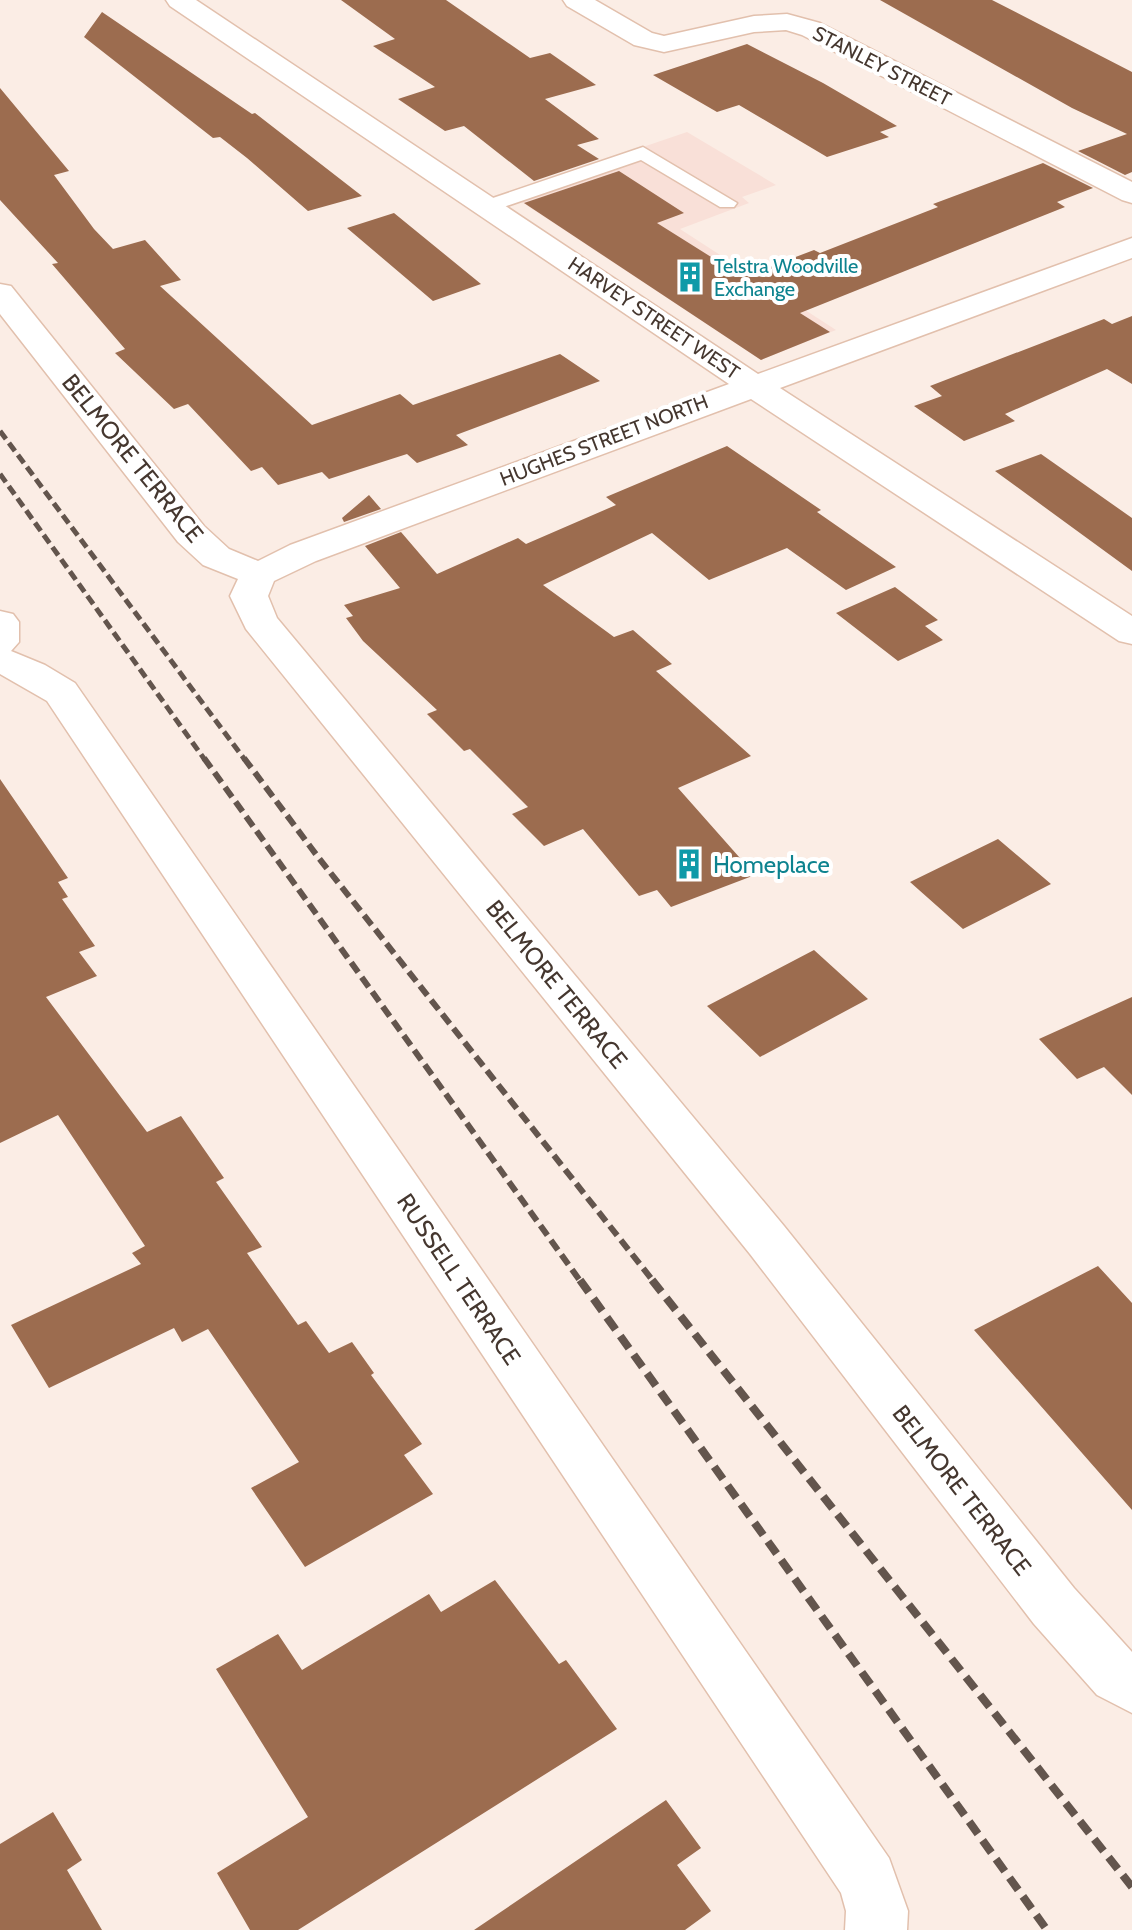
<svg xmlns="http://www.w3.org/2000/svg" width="1132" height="1930" font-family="Cabin,sans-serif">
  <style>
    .commercial { fill: #f9e0d8 }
    .building { fill: #9c6c4f }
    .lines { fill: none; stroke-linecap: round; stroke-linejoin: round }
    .lane-casing { stroke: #e2c0ad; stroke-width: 3 }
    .street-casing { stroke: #e2c0ad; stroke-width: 3 }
    .lane { fill: #fff; fill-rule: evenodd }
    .street { fill: #fff; fill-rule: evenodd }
    .rail-far2 { stroke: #63554d; stroke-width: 5; stroke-dasharray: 10 5; stroke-linecap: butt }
    .rail-far1 { stroke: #63554d; stroke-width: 6; stroke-dasharray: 12 6; stroke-linecap: butt }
    .rail { stroke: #63554d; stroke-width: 8; stroke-dasharray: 15 8; stroke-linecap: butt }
    .labels { text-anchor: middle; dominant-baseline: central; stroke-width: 8; stroke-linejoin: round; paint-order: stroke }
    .far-street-label { font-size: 20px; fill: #45372f; stroke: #fff }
    .far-culture-label { font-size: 20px; fill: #0d838f; stroke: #fff; text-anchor: start }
    .street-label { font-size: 24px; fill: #45372f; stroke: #fff }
    .culture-label { font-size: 24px; fill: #0d838f; stroke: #fff; text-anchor: start }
  </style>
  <rect width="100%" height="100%" fill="#fbede5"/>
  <path class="commercial" d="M687,132l89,53 -34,12 7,6 -69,26 156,101 -75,30 -253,-167z"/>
  <path class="building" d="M341,0h105l84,58 20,-5 46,32 -51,14 54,40 -22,6 22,14 -65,22 -70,-55 -19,5 -47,-32 37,-12 -62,-41 22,-7z
    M880,0h112l140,72v100l-7,3 -47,-24 49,-17 -55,-26z
    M102,12l150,102 3,-1 107,83 -54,15 -61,-53 -27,-21 -7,1 -129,-101z
    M747,44l76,39 74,43 -17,6 9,5 -62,20 -88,-52 -22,7 -64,-37z
    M0,88l69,83 -15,4 40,54 19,20 32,-9 36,40 -21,6 152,139 88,-31 13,11 147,-51 40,27 -144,54 12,10 -51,18 -10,-9 -78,25 -7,-7 -44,13 -16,-18 -11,4 -63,-67 -14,5 -59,-56 10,-4 -73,-85 6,-1 -58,-63z
    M1043,163l50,25 -36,14 8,5 -265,106 30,19 -69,28 -237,-157 95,-32 65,42 -27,10 86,54 71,-27 6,3 118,-46 -5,-3z
    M394,213l87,71 -48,17 -86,-73z
    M1132,316v68l-25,-15 -102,45 10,7 -51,20 -50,-35 28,-10 -12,-10 174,-67 8,5z
    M727,446l94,64 -4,2 79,55 -50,23 -59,-42 -78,32 -57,-47 -109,52 71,52 19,-7 39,34 -16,7 95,85 -73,32 77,87 -84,32 -14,-17 -18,6 -56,-67 -39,17 -32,-32 16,-7 -58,-58 -6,2 -37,-37 10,-4 -74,-69 -17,-23 7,-2 -9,-11 56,-17 -35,-42 36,-14 36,42 81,-36 8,6 90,-39 -10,-8z
    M1041,454l91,64v53l-137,-100z
    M369,495l12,14 -37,13 -2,-4z
    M895,587l43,33 -13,6 18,14 -45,21 -62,-48z
    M0,779l68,99 -10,4 10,15 -6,2 33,47 -16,6 18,24 -51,21 101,135 34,-16 43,62 -8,4 46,65 -15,6 51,72 8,-4 23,32 23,-11 22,31 -3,2 51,69 -18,11 29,39 -128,73 -54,-79 48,-26 -91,-133 -26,13 -8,-14 -125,60 -38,-63 130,-61 -9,-11 13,-7 -87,-131 -58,28z
    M998,839l53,45 -88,45 -53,-47z
    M814,950l54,49 -108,58 -53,-51z
    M1132,997v98l-28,-28 -27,12 -38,-40z
    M1098,1266l34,37v207l-158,-180z
    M495,1580l64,84 7,-4 51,69 -319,201h-48l-33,-57 91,-56 -92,-148 62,-35 24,36 127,-76 12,18z
    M666,1800l35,48 -24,17 34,46 -26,19h-211z
    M53,1812l29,48 -15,10 35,60h-102v-86z"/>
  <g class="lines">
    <g class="lane-casing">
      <path id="lane" d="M643,147l94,56 -3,4h-14l-79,-47 -146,50 -7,2 -10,-6 3,-4z"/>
    </g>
    <g class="street-casing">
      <path id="street" d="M166,0h30l562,374 374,-136v20l-352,130 352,228v28l-13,-3 -368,-242 -435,162 -42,20 -6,15 9,22 507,608 290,362 58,64v61l-35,-18 -63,-71 -284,-370 -504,-625 -16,-33 8,-17 -35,-14 -25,-23 -178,-228v-30l11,2 193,240 25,23 29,12 32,-16 439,-161 -559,-378z
        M563,0h32l57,33 12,3 90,-20 33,-2 33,9 312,159v21l-10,-3 -320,-165 -16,-5 -32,2 -90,20 -30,-7 -67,-39z
        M0,611l13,3 6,8v20l-8,9 34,14 30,18 814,1175 19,53 -1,19h-62l1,-19 -5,-18 -794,-1192 -47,-27z"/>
    </g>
    <use href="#lane" class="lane"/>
    <use href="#street" class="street"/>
    <path class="rail-far2" d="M0,431l245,329
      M0,474l205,286"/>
    <path class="rail-far1" d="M204,758l377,524
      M244,758l74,99 336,425"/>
    <path class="rail" d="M580,1280l467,650
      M652,1280l480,607"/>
  </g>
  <defs>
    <g id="building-bare" transform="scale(2.4)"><path d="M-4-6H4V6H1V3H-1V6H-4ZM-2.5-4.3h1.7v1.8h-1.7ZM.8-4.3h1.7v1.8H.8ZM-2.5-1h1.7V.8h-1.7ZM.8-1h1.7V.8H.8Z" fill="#0f9aa8" stroke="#fff" stroke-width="2.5" paint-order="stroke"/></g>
  </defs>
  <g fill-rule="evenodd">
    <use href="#building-bare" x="690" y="277"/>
    <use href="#building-bare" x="689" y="864"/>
  </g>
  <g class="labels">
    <g class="far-street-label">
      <text transform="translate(882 66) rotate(27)">STANLEY STREET</text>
      <text transform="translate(654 318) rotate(34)">HARVEY STREET WEST</text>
      <text transform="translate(604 440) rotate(-21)">HUGHES STREET NORTH</text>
    </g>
    <g class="far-culture-label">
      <text x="714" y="266">Telstra Woodville<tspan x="714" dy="23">Exchange</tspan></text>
    </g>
    <g class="street-label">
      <text transform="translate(133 458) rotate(51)">BELMORE TERRACE</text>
      <text transform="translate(557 984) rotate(51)">BELMORE TERRACE</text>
      <text transform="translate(459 1279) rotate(56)">RUSSELL TERRACE</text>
      <text transform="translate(962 1490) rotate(52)">BELMORE TERRACE</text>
    </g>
    <g class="culture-label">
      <text x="713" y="864">Homeplace</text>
    </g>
  </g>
</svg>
